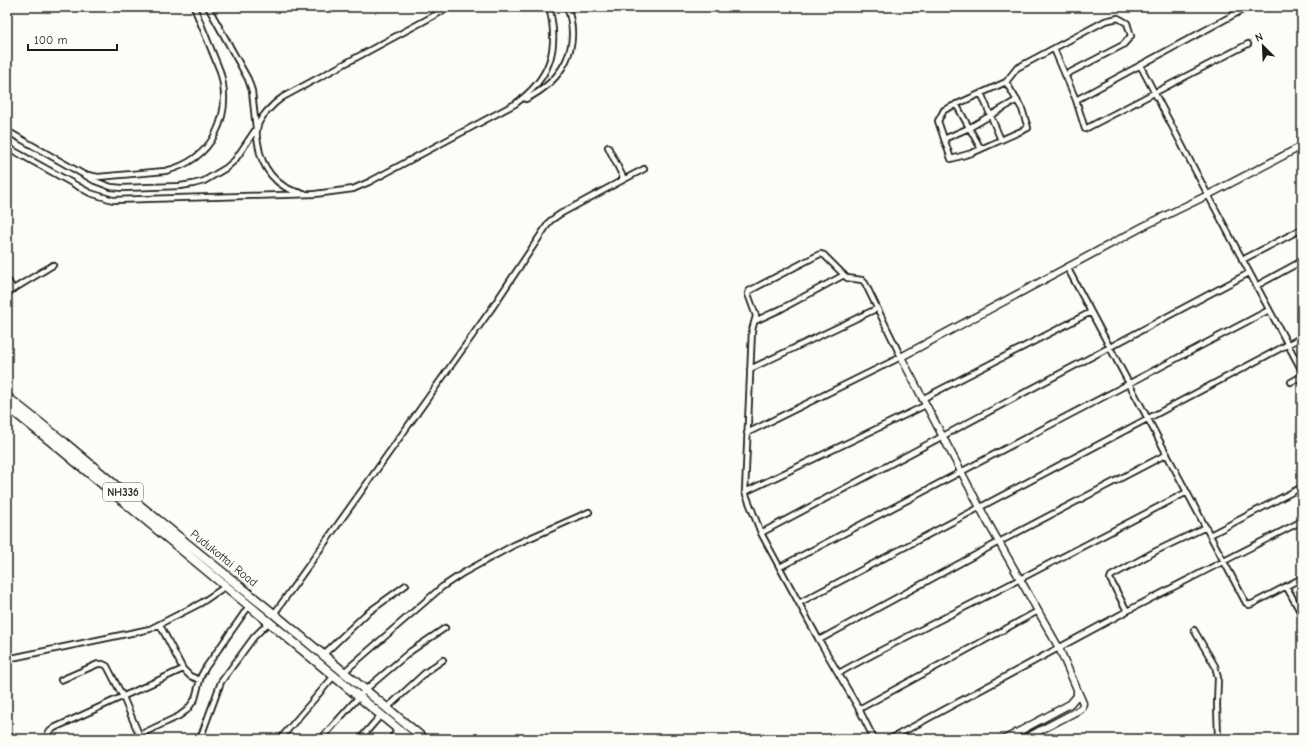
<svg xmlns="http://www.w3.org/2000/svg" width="1309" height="746" font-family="'Comic Neue',sans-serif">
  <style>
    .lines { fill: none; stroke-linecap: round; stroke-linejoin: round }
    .street-casing { stroke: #1c1c1c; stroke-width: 8 }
    .secondary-casing { stroke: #1c1c1c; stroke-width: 9 }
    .highway-casing { stroke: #1c1c1c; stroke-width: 11 }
    .street { stroke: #fdfcf7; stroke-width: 4.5 }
    .secondary { stroke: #fdfcf7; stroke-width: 6 }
    .highway { stroke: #fdfcf7; stroke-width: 8 }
    .labels { text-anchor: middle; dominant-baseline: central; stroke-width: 3; stroke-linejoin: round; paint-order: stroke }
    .shield { fill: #fdfcf7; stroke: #605f5e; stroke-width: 1 }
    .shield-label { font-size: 11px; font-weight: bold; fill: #1c1c1c }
    .street-label { font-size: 12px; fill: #1c1c1c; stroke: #fdfcf7 }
  </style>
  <rect width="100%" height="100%" fill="#fdfcf7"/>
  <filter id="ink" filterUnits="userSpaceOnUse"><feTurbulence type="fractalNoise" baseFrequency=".025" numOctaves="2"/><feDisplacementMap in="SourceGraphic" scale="8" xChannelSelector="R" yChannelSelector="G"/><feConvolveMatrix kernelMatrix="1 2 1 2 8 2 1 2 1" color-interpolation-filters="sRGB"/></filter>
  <g filter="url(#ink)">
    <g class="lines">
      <g class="street-casing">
        <path id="street" d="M1054,49l22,51 9,29 163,-85
          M1140,65l68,130 94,176
          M1006,82l16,27 6,19 -56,25 -21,6 -13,-38 6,-11 62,-28 11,-14 88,-47 13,-3 9,5 4,13 -8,9 -58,30
          M981,93l20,47
          M526,99c36,-18 56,-51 41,-92
          M1076,100l172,-93
          M956,104l25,45
          M7,131l88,50 16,6 11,1 58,-2 13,-2 11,-3 22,-13 9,-8 21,-31 -4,-38 -4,-12 -40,-72
          M944,139l25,-11 48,-28
          M7,147l83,46 23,7 202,-6 38,-5 16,-7 146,-78c35,-25 45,-55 34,-97
          M88,175l10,2 67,-6c48,-11 68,-55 55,-100l-26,-64
          M621,181l23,-12
          M301,193c-25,-5 -40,-26 -43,-50 -1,-4 -2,-9 -1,-13 0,-11 17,-27 26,-33l167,-90
          M1242,260l60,-31
          M1067,267l179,336 3,2 3,-1 50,-26
          M7,279l6,10
          M1256,286l46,-25
          M7,293l46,-28
          M755,321l26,-12 63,-34
          M750,369l126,-60
          M1291,382l11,-6
          M922,399l169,-87
          M747,433l154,-76 -36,-74 -3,-3 -15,-2 -23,-23 -4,-1 -71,37 -1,3 8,22 -4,14 -7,162 16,41 58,107 40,69 15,30
          M745,492l181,-87
          M761,533l488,-260
          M1210,535l92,-48
          M780,567l489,-257
          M1286,586l16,29
          M799,603l503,-266
          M1127,611l-17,-32 1,-3 45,-25 50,-24
          M274,614l218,-306 58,-87 10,-7 61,-33 2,-4 -15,-30
          M160,625l23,44 7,7 10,4
          M1194,630l21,36 3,12 -1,27 1,34
          M819,640l180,-98 168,-88
          M323,655l43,-41 40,-29
          M7,659l143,-30 51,-26 25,-17
          M344,672l98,-85 21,-14 51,-28 75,-33
          M839,673c59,-33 120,-62 181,-94 55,-29 111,-58 167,-87
          M61,680l37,-16h5l4,2 16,31 18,42
          M387,708l39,-36 17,-12
          M859,709l179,-98
          M49,739l-1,-6 6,-5 129,-59
          M131,739l48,-23 8,-6 8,-11 6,-23 5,-9 43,-61
          M200,739l21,-57 33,-45 15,-15
          M280,739l54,-63
          M321,739l44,-49 46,-39 34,-23
          M360,739l21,-24
          M391,739l7,-10
          M890,739l237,-128 175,-90"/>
      </g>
      <g class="secondary-casing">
        <path id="secondary" d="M1005,739l65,-35 7,-8v-6
          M1024,739l55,-29 3,-2 1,-5 -24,-55 -72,-127 -86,-164 243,-131 64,-31 94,-49"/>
      </g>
      <g class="highway-casing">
        <path id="highway" d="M7,397l58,46 63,53 146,118 150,125
          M7,406l52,42 351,291"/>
      </g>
      <use href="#street" class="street"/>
      <use href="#secondary" class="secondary"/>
      <use href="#highway" class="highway"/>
    </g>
  </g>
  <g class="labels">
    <rect class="shield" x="103" y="483" width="40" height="18" rx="3"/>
    <g class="shield-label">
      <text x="123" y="492">NH336</text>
    </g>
    <g class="street-label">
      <text transform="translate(224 558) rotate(39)">Pudukottai Road</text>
    </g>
  </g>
  <rect width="1309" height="746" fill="none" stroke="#fdfcf7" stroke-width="24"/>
  <rect x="12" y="12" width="1285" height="722" fill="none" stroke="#1c1c1c" stroke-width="1.5" filter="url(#ink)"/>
  <g transform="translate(1263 46) rotate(336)" stroke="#fdfcf7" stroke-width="3" paint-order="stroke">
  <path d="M0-3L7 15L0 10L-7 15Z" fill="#1c1c1c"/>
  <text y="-6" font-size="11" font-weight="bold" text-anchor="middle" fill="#1c1c1c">N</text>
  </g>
  <path d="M28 44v6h89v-6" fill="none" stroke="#1c1c1c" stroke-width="2"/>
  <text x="34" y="44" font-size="12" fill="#1c1c1c" stroke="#fdfcf7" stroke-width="3" paint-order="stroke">100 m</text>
</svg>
